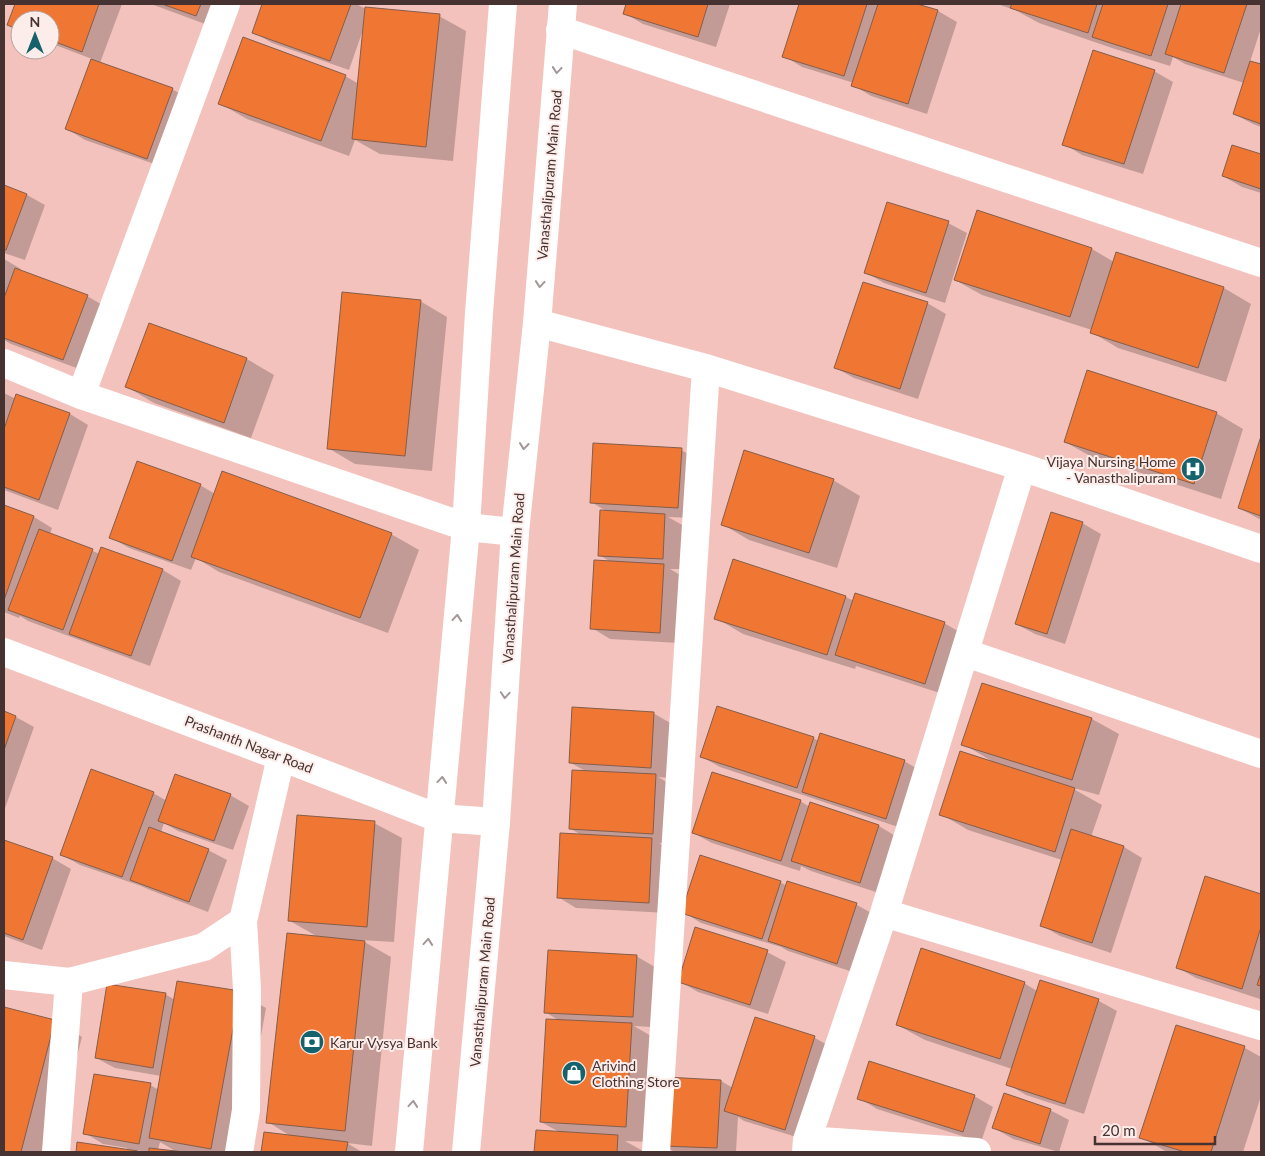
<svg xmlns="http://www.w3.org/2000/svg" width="1265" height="1156" font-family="Lato,sans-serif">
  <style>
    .shadow { fill: #0003 }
    .building { fill: #ef7733; stroke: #845d4b }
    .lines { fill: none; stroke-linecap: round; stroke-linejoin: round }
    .minor { stroke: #fff; stroke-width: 28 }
    .tertiary { stroke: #fff; stroke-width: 28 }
    .oneway { stroke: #a29898 }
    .labels { text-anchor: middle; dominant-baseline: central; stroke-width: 4; stroke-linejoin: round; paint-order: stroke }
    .street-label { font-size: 14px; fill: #463230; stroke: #fdedea }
    .poi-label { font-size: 14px; fill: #463230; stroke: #fdedea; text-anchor: start }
  </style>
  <rect width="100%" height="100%" fill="#f4c2bc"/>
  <path class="shadow" d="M16,4h106l-22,59 72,26 19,11 -25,68 -81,-28 -18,-11 25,-70 -42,-16v-23h-30v11l-12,-7z
    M151,4h83l-10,27z
    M263,4h93l10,5 73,7 27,15 -13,130 -73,-7 -25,-14 -6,16 -102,-37 -28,-16 126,-27 14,8 4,-54 -14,40 -77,-27 -19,-11z
    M627,4h103l-14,43 -73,-23 -19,-11z
    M801,4h112l25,7 19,11 -30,92 -56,-18 -18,-11 1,-2 -52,-16 -18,-11z
    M997,4h264v24l-11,34 11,4v61l-8,-3 -19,-10 10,-31 -59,-19 -12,-7 -3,9 -58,-18 -73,-25 -24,-13z
    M1154,71l19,11 -30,92 -61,-19 -18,-11z
    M1233,146l28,9v38l-19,-6 -19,-11z
    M4,186l23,9 18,10 -20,55 -21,-7z
    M977,212l115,37 22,13 3,-9 107,35 27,16 -25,78 -108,-34 -27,-16 1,-2 -110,-35 -27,-15z
    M948,223l19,10 -22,70 -61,-20 -19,-11z
    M4,259l17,10 -1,2 67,25 19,11 -24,63 -71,-26 -7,-4z
    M420,301l27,16 -15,154 -77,-7 -27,-16z
    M927,303l19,11 -28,85 -64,-21 -18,-10z
    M150,324l97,35 27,16 -23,63 -97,-35 -27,-16z
    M4,393l12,6 1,-3 53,18 18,11 -30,85 -54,-20z
    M1216,413l27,16 -22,70 -129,-42 -27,-15z
    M1261,440v80l-22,-12z
    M681,450l19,10 -4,58 -28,-1 16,9 -3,43h-11l12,7 -3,67 -69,-4 -18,-11 19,-66 -12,-7 9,-43 -17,-10z
    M833,480l27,16 -23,72 -88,-28 -27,-16z
    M200,485l15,9 176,40 28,16 -31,83 -169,-61 -23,-14 -5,12 -62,-22 -19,-11z
    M4,506l30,11 18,11 -2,6 50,20 2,-6 61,22 18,11 -31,85 -122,-45 -8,-5 -1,2 -15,-6z
    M1082,523l19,11 -36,110 -30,-10 -19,-10z
    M734,561l112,36 8,4 90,22 19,11 -20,60 -87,-28 -1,3 -112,-35 -27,-16z
    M4,712l12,5 18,10 -30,84z
    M653,713l19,11 -3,54 -11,-1 16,9 -3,58 -12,-1 11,7 -3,63 -91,-5 -18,-11 25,-61 -12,-7 16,-57 -16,-9z
    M1092,719l27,15 -20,61 -29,-8 32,18 -11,32 33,10 18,11 -31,95 -51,-17 -19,-11 21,-65 -94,-30 -27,-16 54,-51 -32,-19z
    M813,738l6,3 85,20 19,11 -19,57 -184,-62 -18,-10z
    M153,793l14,8 63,-6 19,11 -16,44 -55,-19 -14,-8 -3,9 47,18 19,10 -19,52 -58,-22 -9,-4 -61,-21 -18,-10z
    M800,801l10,6 1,-3 68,22 18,11 -18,56 -68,-22 -10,-5 -1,5 -88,-28 -19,-10z
    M374,823l28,15 -8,104 -33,-2 30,17 -19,189 -25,-3 15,9h-100l3,-19 27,4 -24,-15 50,-185 -28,-16z
    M4,841l48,17 19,11 -29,81 -38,-14z
    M1206,878l55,18 -1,103 -64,-21 -18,-10z
    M780,882l7,4 1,-3 69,22 18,10 -19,58 -68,-22 -7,-4 -80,-24 -18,-11z
    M767,952l19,10 -18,52 -70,-22 -19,-11z
    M636,956l19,11 -3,60 -18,-1 24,14 -5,102 -28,-1 20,11h-109l1,-20 24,1 -20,-11 19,-101 -15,-9z
    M1040,982l59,19 18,10 -33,103 -58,-19 -19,-11 5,-15 -87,-29 -28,-15 127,-42 13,8z
    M239,993l27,15 -26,144h-63l-17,-10 -2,8 17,2h-27l-13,-2 3,2h-61l2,-8 48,7v-3l-24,-4 -18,-11 65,-48 9,5 2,-14 -46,-8 -19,-10 69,-64 10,6z
    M4,1008l51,13 27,16 -30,115h-48z
    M756,1019l59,19 18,10 -30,91 -59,-18 -6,-4 -2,35h-61l-13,-7 59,-64 12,7z
    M1177,1026l68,22 16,9v39l-18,56h-76l-26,-15z
    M974,1096l19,11 -12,35 -104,-33 -18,-11z
    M1050,1110l19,10 -10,32 -46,-13 -19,-11z"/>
  <path class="building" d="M15,4h84l-17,48 -32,-12v-20h-30v10l-13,-5z
    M162,4h39l-5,12z
    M262,4h89l-21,57 -78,-28z
    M626,4h82l-10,33 -75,-23z
    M799,4h68l-23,72 -62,-19z
    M878,4h39l21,6 -30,94 -57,-18z
    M1012,4h85l-9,29 -78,-25z
    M1103,4h65l-17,52 -59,-19z
    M1181,4h66l-23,69 -59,-19z
    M365,7l75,7 -14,133 -74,-8z
    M243,37l103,38 -25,66 -103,-37z
    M1093,50l62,20 -31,94 -62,-19z
    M91,59l82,29 -26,71 -82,-30z
    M1250,61l11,3v60l-28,-10z
    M1232,145l29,9v35l-39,-13z
    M4,185l23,9 -21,56h-2z
    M887,202l62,19 -23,72 -62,-20z
    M977,210l115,38 -22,69 -116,-37z
    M1116,252l108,35 -26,81 -108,-35z
    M15,268l73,27 -25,65 -59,-22v-40z
    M863,282l65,20 -28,87 -66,-21z
    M342,292l79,8 -16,156 -78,-7z
    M149,323l98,35 -23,65 -99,-36z
    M1087,370l130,42 -23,72 -130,-42z
    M16,394l54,19 -31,87 -35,-13v-58z
    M1261,436v80l-23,-8z
    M593,443l89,5 -4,60 -88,-5z
    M744,450l90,29 -25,74 -88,-28z
    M137,461l64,23 -29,77 -63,-23z
    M222,471l170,62 -32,85 -169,-61z
    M4,505l30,11 -30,84z
    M600,510l65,4 -2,45 -65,-3z
    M1051,512l32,10 -36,112 -32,-10z
    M39,529l54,20 -30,81 -55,-20z
    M101,547l62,22 -32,87 -62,-22z
    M733,559l113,37 -19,59 -113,-36z
    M594,560l70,4 -4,69 -70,-4z
    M855,593l90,29 -20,62 -90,-29z
    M982,683l110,35 -20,62 -111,-35z
    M717,706l97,31 -17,51 -97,-31z
    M572,707l82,5 -3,56 -82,-5z
    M4,711l12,5 -12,34z
    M820,733l85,27 -19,59 -84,-27z
    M960,751l115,37 -20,64 -116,-37z
    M91,769l63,23 -32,85 -62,-22z
    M572,770l84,4 -3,60 -84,-5z
    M712,772l89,28 -20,61 -89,-28z
    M175,774l56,20 -17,47 -56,-20z
    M810,802l69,23 -19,58 -69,-22z
    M297,815l78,6 -8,106 -79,-6z
    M149,827l60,22 -20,53 -59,-22z
    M1071,829l53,17 -32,97 -52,-17z
    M560,833l92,5 -3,65 -92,-5z
    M4,840l49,17 -30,83 -19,-7z
    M700,855l81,26 -19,58 -81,-26z
    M1205,876l56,18v33l-19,62 -66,-21z
    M787,881l70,22 -20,61 -69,-23z
    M695,927l73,23 -18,55 -72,-23z
    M287,933l78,8 -20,190 -79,-8z
    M921,948l104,34 -25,77 -104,-34z
    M548,950l89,5 -4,62 -89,-4z
    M1261,973v13l-4,-1z
    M1040,980l59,19 -34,105 -59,-19z
    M177,981l63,10 -29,158 -62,-11z
    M107,984l59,9 -13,75 -58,-10z
    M4,1007l51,13 -34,132h-17z
    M755,1017l60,19 -30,94 -61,-19z
    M546,1019l86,4 -6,104 -86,-5z
    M1176,1025l69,21 -34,106h-26l-46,-14z
    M869,1061l106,34 -12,37 -106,-33z
    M94,1074l57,9 -12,61 -56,-10z
    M665,1077l56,3 -4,68 -56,-2z
    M1004,1093l47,16 -11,35 -48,-16z
    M536,1130l82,5 -1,17h-83z
    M264,1132l84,10 -2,10h-85z
    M77,1142l61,9v1h-62z
    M149,1148l36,4h-36z"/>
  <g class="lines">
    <path class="minor" d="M560,30l701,233
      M537,323l169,45 316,99 239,82
      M4,363l77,32 385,132 49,5
      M81,395l145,-391
      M4,652l277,105 157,61 58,4
      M966,653l295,101
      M884,913l377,113
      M4,975l65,7 135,-35 39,-26 38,-164
      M807,1140l170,12
      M56,1152l13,-170
      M239,1152l7,-42 1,-121 -4,-68
      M656,1152l50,-784
      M806,1152l1,-12 77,-227 138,-446"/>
    <path class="tertiary" d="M409,1152l57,-625 13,-214 24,-309
      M466,1152l30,-330 19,-290 22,-209 26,-319"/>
  </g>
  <defs><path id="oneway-chevron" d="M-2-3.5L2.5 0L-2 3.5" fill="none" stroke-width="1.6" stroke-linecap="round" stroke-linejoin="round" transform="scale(1.25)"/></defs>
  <g class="oneway">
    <use href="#oneway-chevron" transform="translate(557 70) rotate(95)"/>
    <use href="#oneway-chevron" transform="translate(540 284) rotate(95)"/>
    <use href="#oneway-chevron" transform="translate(524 446) rotate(96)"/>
    <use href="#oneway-chevron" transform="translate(457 618) rotate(-85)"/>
    <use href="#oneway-chevron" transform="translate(505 695) rotate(94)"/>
    <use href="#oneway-chevron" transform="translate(442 780) rotate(-85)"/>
    <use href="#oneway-chevron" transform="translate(428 942) rotate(-85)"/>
    <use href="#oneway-chevron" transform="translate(413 1104) rotate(-85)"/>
  </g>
  <defs>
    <g id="hospital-disc" transform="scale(1.25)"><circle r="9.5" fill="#14626b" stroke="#fdedea"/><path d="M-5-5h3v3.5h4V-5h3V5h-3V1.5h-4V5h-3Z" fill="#fff"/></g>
    <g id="bank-disc" transform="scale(1.25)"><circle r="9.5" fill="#14626b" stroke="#fdedea"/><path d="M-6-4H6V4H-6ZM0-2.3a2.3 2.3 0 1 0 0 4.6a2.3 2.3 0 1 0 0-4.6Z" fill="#fff"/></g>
    <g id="shop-disc" transform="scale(1.25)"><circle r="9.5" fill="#14626b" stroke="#fdedea"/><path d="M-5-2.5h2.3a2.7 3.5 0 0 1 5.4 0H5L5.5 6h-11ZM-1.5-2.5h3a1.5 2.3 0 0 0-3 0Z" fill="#fff"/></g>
  </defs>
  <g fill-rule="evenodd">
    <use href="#hospital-disc" x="1193" y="469"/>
    <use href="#bank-disc" x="312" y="1042"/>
    <use href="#shop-disc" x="574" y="1073"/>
  </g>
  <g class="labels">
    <g class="street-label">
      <text transform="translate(549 175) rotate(-85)">Vanasthalipuram Main Road</text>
      <text transform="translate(513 578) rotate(-86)">Vanasthalipuram Main Road</text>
      <text transform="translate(249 744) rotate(21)">Prashanth Nagar Road</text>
      <text transform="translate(482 982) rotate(-85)">Vanasthalipuram Main Road</text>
    </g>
    <g class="poi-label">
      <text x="1176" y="461" text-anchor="end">Vijaya Nursing Home<tspan x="1176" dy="16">- Vanasthalipuram</tspan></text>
      <text x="330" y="1042">Karur Vysya Bank</text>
      <text x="592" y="1065">Arivind<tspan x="592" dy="16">Clothing Store</tspan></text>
    </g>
  </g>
  <rect width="1265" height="1156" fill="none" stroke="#463230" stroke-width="10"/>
  <g transform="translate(35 35)"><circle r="24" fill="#fdedea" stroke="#b4a2a0"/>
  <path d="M0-4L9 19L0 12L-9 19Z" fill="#14626b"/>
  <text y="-8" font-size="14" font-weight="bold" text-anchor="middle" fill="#463230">N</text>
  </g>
  <path d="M1095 1136v8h120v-8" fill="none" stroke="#463230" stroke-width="2.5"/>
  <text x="1102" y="1136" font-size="15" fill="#463230" stroke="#fdedea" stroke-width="4" paint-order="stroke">20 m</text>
</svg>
